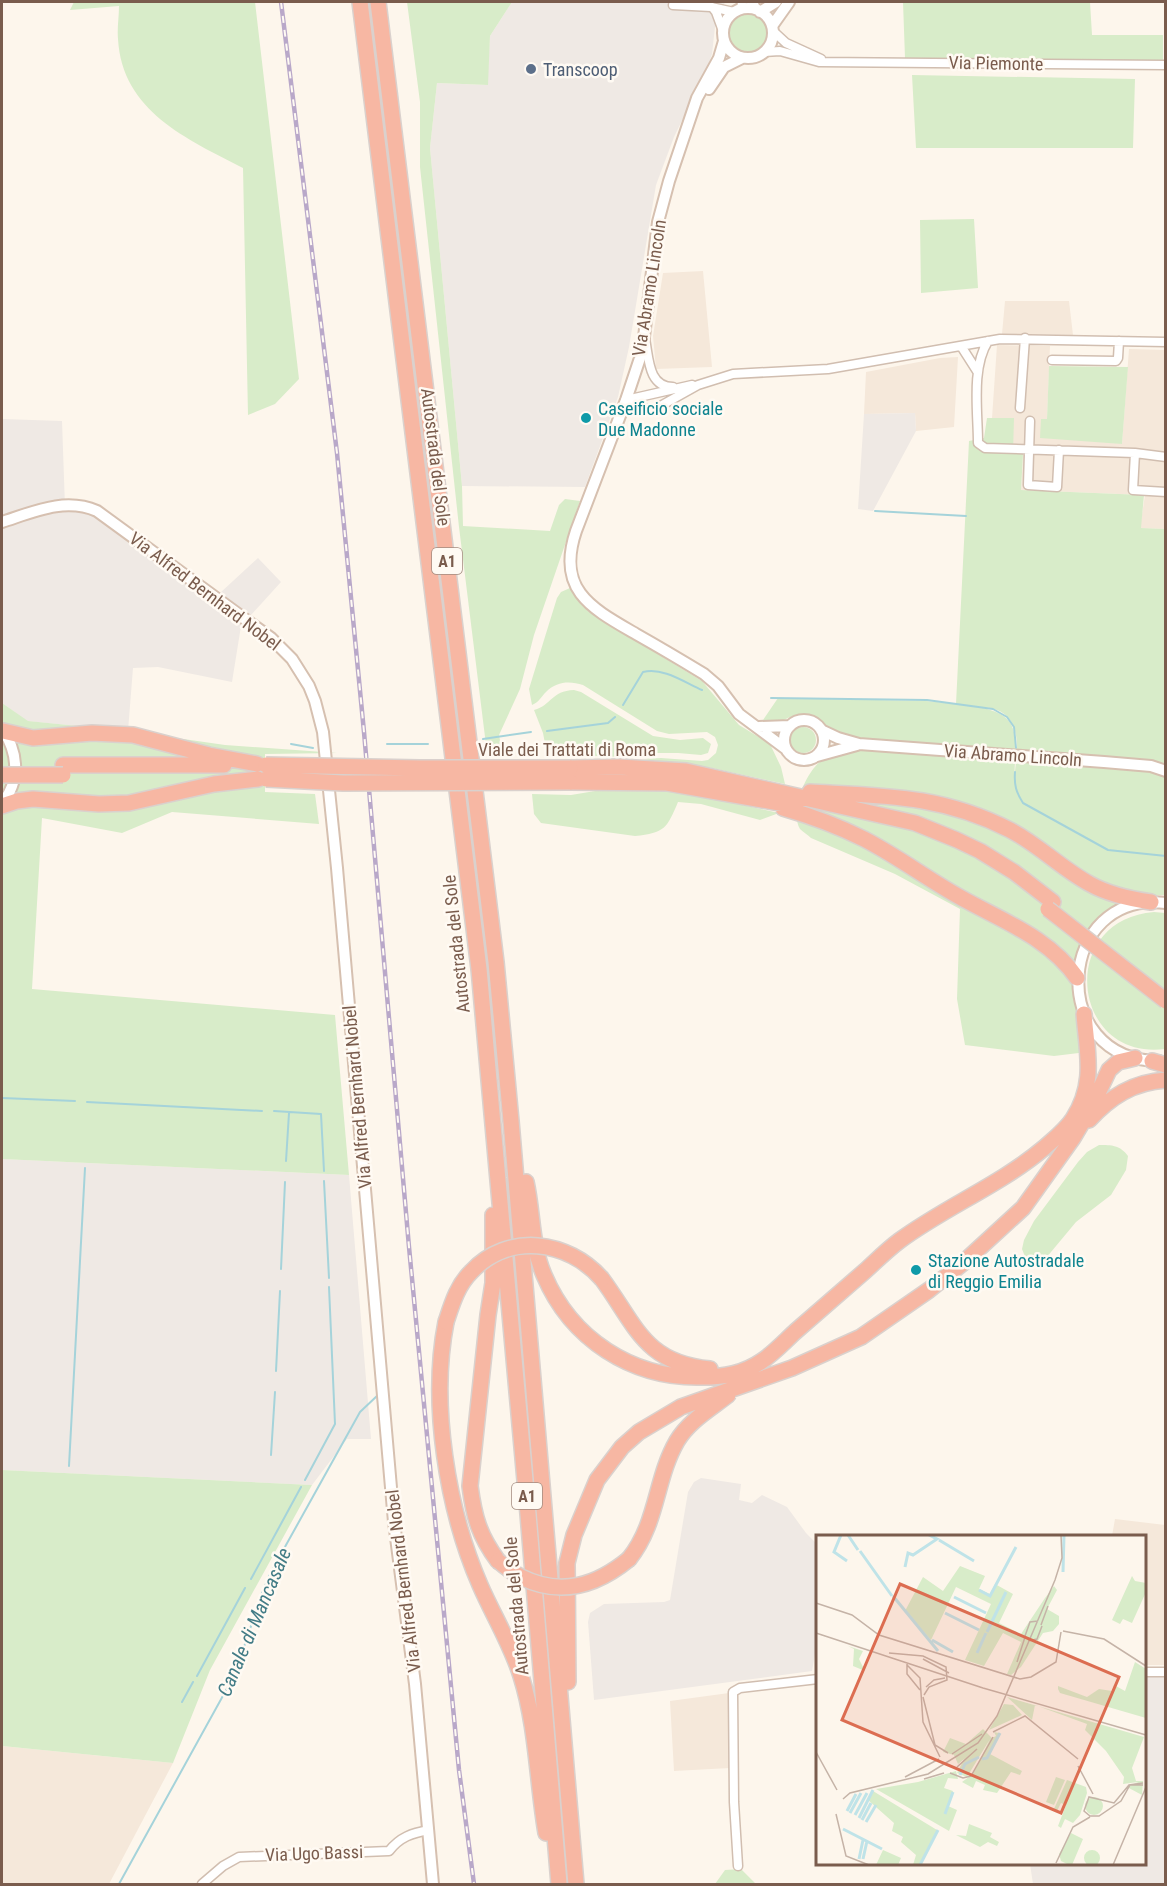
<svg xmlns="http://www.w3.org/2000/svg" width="1167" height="1886" font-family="'Roboto Condensed',sans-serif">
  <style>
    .residential { fill: #f5e8da }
    .industrial { fill: #efe9e4 }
    .green { fill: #d8ecc9 }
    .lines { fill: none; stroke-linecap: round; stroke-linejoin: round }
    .stream { stroke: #a5d3da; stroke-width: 2 }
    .street-casing { stroke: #d1beb0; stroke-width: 11 }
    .secondary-casing { stroke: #d6c0b0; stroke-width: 14 }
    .highway-casing { stroke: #dad1cd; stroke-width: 18 }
    .street { stroke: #fff; stroke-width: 8 }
    .secondary { stroke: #fff; stroke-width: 10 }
    .highway { stroke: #f7b7a3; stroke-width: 15 }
    .rail-casing { stroke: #b9a8c9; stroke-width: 4.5 }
    .rail { stroke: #fffaf3; stroke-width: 2; stroke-dasharray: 7; stroke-linecap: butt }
    .highway-bridge-casing { stroke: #dad1cd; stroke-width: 18; stroke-linecap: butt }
    .highway-bridge { stroke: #f7b7a3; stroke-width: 15 }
    .service-dot { fill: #5c6f8a; stroke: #fffaf3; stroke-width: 2 }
    .culture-dot { fill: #0f9aa8; stroke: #fffaf3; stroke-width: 2 }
    .labels { text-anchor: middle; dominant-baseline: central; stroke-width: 5; stroke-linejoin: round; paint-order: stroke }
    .shield { fill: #fffaf3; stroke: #a28b7f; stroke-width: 1.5 }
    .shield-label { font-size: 16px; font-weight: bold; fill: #7a5c4d }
    .street-label { font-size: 18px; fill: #7a5c4d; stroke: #fffaf3 }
    .service-label { font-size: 18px; fill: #4e5e75; stroke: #fffaf3; text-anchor: start }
    .culture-label { font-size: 18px; fill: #0d838f; stroke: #fffaf3; text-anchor: start }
    .water-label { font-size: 20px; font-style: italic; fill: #437c86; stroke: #fffaf3 }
    .inset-river { fill: none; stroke: #bfe3e8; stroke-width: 3 }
    .inset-road { fill: none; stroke: #c5b3a7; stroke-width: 1.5 }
    .view { fill: #dc6d51; fill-opacity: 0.15; stroke: #dc6d51; stroke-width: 3 }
    .inset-edge { fill: none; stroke: #7a5c4d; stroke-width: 3 }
  </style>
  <rect width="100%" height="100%" fill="#fdf6ec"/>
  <path class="residential" d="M703,271l9,96 -56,2 -3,-33 10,-63z
    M1005,301h64l4,34 -71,-1z
    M997,345l53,1 -3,73 75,25 7,-95 36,1v179l-25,-1 5,-33 -124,-5 2,-36 -10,-1 -21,-35z
    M958,357l-4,70 -38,4 -1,-18 -51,1 2,-42 74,-14z
    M1115,1519l50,6v140h-20l-1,-129h-32z
    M729,1693l1,75 -56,3 -4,-70z
    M2,1746l171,17 -64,121h-107z"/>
  <path class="industrial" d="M512,2h213l-10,25 -3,27 -6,17 -32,66 -18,48 -27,162 -11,50 -33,90 -123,-1 -32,-338 7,-65 50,2 3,-49z
    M915,413l1,18 -43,80 -15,-2 6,-95z
    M2,419l60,2 3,86 27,8 30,15 66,47 32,16 38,-35 23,24 -40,44 -9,56 -74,-15 -25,1 -5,63 -101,-10 -25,-18z
    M2,1159l347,16 22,264h-24l-35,46 -310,-15z
    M701,1478l40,6 -2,16 13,3 10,-8 25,12 19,26 11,11 1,93 -6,34 -218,29 -6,-78 2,-9 14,-9 60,-2 6,-2 18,-108 6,-10z
    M1145,1677h20v207h-132l-3,-20h114z"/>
  <path class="green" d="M74,2h181l44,377 -24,25 -27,11 -5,-247c-56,-29 -121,-57 -125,-129 -1,-11 1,-22 1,-33l-49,4z
    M407,2h105l-22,34 -2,49 -51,-2 -7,65 32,338 1,40 87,5 9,-26 6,-6 15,2 -46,134 -14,54 -21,46 3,16 -15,2 -28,-226 -39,-360v-65z
    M903,2h187l2,33h71v26l-258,-3z
    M728 33a20 20 0 1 1 40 0a20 20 0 1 1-40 0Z
    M912,75l223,4 -2,69h-217z
    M974,219l4,69 -57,5 -1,-73z
    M1049,366l79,1 -6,77 -82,-6 1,-19h6z
    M987,418h27l-1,35 10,1 -2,36 123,5 -3,33 24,1v236l-148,-13c1,-27 -8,-45 -38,-45 27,6 38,14 36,43l-156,-10c-11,-3 -26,-6 -35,-14 -7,-5 -10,-11 -20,-12 -17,-1 -17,12 -41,6l15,-22 148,3 30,3 13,-263 15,-3z
    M570,588l10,15 8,8 114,70 37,44 31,19 11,23 4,17 -73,-16 -70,-9 19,-1 41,3 6,-1 8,-7 2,-8 -3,-8 -8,-5 -38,2 -12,-3 -74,-46c-13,-4 -26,-4 -37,7 -5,5 -7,10 -14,13l-3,-16 15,-49 13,-42 4,-6z
    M574,690l7,2 72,44 27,4 23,-2 8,6 -3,9 -7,2 -23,-2h-35l-20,4 -76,-3 -4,-21 -9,-23c18,-5 17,-19 40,-20z
    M2,703l26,18 100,10 97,14 112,8 -72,1v38l50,2 4,30 -147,-12 -50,21 -80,-15 -10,171 303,26 14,160 -347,-16z
    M790 740a13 13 0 1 1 26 0a13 13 0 1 1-26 0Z
    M860,750l155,12 -1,19 2,-19 119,7 30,7v119c-42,-1 -60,29 -86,58 -10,33 1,66 8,99l-33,4 -89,-11 -8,-46 3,-90 -65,-35 -84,-36c-3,-3 -8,-6 -11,-9 -11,-18 7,-61 24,-70 12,-7 23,-8 36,-9z
    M613,788l70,4 96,21 -19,7 -59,-16 -23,-2c-11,26 -13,31 -43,34l-94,-13 -7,-9 -2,-20 39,1z
    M1154,912l11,1v136c-94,12 -109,-129 -11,-137z
    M1099,1145c13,0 21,0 29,11l-2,14 -15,25 -35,27 -30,36 -8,4 -12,-3 -4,-10 2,-9 10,-19 44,-59 9,-10z
    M2,1470l310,15 -102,185 -37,93 -171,-17z
    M741,1869l15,15h-41l10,-14z"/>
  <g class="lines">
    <path class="stream" d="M875,511l91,5
      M771,698l156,2 66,9 14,8 7,10 2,21
      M623,705l20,-33c20,-5 41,10 59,18
      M547,731l61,-8 7,-6
      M483,739l48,-7
      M291,744l22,4
      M387,744h41
      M1015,772c-1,13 1,20 8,31l85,47 58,6
      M2,1098l73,3
      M87,1102l175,9
      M274,1111l47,3 3,57
      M286,1161l3,-48
      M324,1181l5,97
      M281,1269l4,-87
      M276,1371l4,-80
      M271,1455l4,-63
      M69,1466l16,-298
      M305,1480l30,-56 -6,-137
      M251,1579l50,-92
      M197,1676l48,-88
      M182,1702l11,-20
      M119,1884l116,-210 27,-81 9,-21 89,-160 18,-17"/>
    <g class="street-casing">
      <path id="street" d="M753,2l4,8
        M673,5l38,2 23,5
        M712,7l4,5 7,19
        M741,9l1,-7
        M773,31l13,12 35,16
        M764,52l16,-1 39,11 347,3
        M645,339c4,19 3,48 28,48
        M988,341c-17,27 -10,71 -10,102l7,5 150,5 31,4
        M961,346l16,25
        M1052,360l64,1 2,-3 1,-17
        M626,400l18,9h11l43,-24 35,-11 95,-5 172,-30 166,3
        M626,400l66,-15
        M1020,408l5,-70
        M1030,421l-2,64 29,2 2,-37
        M1135,453l-2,37 33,2
        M1144,1672h22
        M738,1866l-4,-64 -1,-110 7,-4 78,-9
        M202,1884l21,-18 16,-9 150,-6c11,-14 23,-18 40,-21"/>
    </g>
    <g class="secondary-casing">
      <path id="secondary" d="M723 33a25 25 0 1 1 50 0a25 25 0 1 1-50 0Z
        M760,12l16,-10
        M772,26l17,-24
        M724,41l-5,17 -22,40 -28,83 -11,41 -14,115 -4,21 -14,42 -50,131c-20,59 15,77 60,103 23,13 45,26 68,40l14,12 21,28 47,35
        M709,89l15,-22 18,-9
        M2,522c31,-10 63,-25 95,-11l174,127 21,21 17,27 6,15 8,31 14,136 57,654 21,162 18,200
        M784 740a20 20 0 1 1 40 0a20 20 0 1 1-40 0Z
        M759,727l31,-1
        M821,730l17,8 21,6 245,18 47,4 15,5
        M817,756l40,-11
        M2,803c19,-22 16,-52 0,-74
        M1159,1061c-114,0 -103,-172 7,-158"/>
    </g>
    <g class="highway-casing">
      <path id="highway" d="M360,2l119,967 49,545 31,370
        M378,2l118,960 15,159 65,763
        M3,731l30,7 59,-5 41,2 76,20 48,9
        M63,765h161
        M570,768l49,-1 67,4 229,52 42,17 23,11 34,21 39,30
        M570,782l97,1 129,23
        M810,792c75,4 131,3 200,38 29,15 52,39 80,54 18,10 40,15 61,18
        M2,806l15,-5 16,-2 66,5 30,-1 85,-19 44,-5
        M783,808c28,8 55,18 81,31 33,17 62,39 94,57 42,24 91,41 119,82
        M1152,1061l14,4
        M1089,1120c21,-23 44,-38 77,-40
        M526,1182c7,32 5,63 18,93 27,64 88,104 158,102 22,0 41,-3 60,-16 12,-8 23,-20 34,-30 23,-20 46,-40 69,-60 11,-10 22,-21 34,-30 46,-34 101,-56 145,-93 10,-9 21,-17 29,-29 23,-36 14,-66 11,-105
        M493,1215v68l-5,32 -18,171c4,31 9,49 28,75
        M602,1279c34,46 42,84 108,90
        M446,1322c-16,81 1,187 34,263 13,30 31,59 41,91 16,51 16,104 25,157
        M629,1559c29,-36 26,-80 48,-118 12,-20 33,-32 51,-46
        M568,1682l-1,-119 7,-28 23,-55 25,-33 17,-15 42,-25 111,-39 69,-31 68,-47 34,-27 60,-55 50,-70 19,-32 17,-36 9,-8 17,-4"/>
    </g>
    <use href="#street" class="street"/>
    <use href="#secondary" class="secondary"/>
    <use href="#highway" class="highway"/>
    <g class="rail-casing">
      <path id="rail" d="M281,2l56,451 27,279 45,515 50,523 15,114"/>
    </g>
    <use href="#rail" class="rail"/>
    <g class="highway-bridge-casing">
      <path id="highway-bridge" d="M266,765l154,3h150
        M2,775h61
        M266,779l77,4 227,-1
        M1048,909l118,92
        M446,1322c6,-18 11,-36 25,-50 37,-40 97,-32 131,7
        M498,1561c7,5 15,12 23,16 40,20 75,9 108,-18"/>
    </g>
    <use href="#highway-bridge" class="highway-bridge"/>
  </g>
  <circle class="service-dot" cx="531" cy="69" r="6"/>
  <g class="culture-dot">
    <circle cx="586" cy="418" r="6"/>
    <circle cx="916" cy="1270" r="6"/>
  </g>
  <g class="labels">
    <g class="shield">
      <rect x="432" y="548" width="30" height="26" rx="4.5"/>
      <rect x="512" y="1483" width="30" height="26" rx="4.5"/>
    </g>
    <g class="shield-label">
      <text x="447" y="561">A1</text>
      <text x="527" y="1496">A1</text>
    </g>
    <g class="street-label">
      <text transform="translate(996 63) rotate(1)">Via Piemonte</text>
      <text transform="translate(649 288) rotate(-81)">Via Abramo Lincoln</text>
      <text transform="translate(436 457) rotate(83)">Autostrada del Sole</text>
      <text transform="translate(205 591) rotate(37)">Via Alfred Bernhard Nobel</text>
      <text x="567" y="749">Viale dei Trattati di Roma</text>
      <text transform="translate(1013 755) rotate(4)">Via Abramo Lincoln</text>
      <text transform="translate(456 944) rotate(-96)">Autostrada del Sole</text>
      <text transform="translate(357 1097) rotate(-95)">Via Alfred Bernhard Nobel</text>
      <text transform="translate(403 1581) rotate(-97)">Via Alfred Bernhard Nobel</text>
      <text transform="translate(516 1606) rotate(-95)">Autostrada del Sole</text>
      <text transform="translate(314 1853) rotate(-2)">Via Ugo Bassi</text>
    </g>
    <g class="service-label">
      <text x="543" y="69">Transcoop</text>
    </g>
    <g class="culture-label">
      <text x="598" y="408">Caseificio sociale<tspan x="598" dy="21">Due Madonne</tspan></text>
      <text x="928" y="1260">Stazione Autostradale<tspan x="928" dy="21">di Reggio Emilia</tspan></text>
    </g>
    <g class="water-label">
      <text transform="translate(254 1622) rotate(-67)">Canale di Mancasale</text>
    </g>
  </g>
  <g transform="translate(816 1535)">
    <rect width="330" height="330" fill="#fdf6ec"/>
    <path d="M144,31l25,10 -6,13 11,5 5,-10 18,10 -14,29 22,11 24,-36 9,-12 3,4 -10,19 12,7v8l-6,7 -10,2 -22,34 -10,8 -4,-1 14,-32 -18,-9 -19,33 -19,-6 26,-56 -35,-17 -25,53 -26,-29 18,-34 20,14zM316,41l3,5 11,2v9l-14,31 -9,-4 -3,5 -8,-4zM32,111l15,5 -4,8 6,12 -12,-5 1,-17zM319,127l11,7v49l-86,-25 -2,-4v-3l29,11 12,-8 13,2 2,-6 11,6zM191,162l137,40 -12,31 4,13h7l-1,14 -15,-8 11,-5 -15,2 1,-7 -18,-26 -21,-21 2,-6 -52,-19 -3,15zM188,169l9,1 9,10 -33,15zM167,194l9,9 4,-2 -2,-4 5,1 -9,21 32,17 -2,4 -9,-3 -14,21 -14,-3 2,-5 -9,-4 -3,7 -11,-6 11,-8 17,-35 -23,38 -10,-4 7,-14 -6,5 -4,-9 -11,-3 7,-14 16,6zM140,236l2,8 -10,-1 -4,10 9,3 -5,15 9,4 -8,21 -73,-42 42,-7zM240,242l9,3 -11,25 -8,-3zM251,245l19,7 1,6 -7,22 -7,8 -8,-4 -4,9 -3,-2 8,-21 -5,-2 -4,8 -3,-2zM57,256l64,39 -17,35h-7l3,-10 -15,-13 2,-5 -11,-6 2,-8 -26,-23zM269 271a9 9 0 1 1 18 0a9 9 0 1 1-18 0ZM153,289l23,9 -2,4 9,5 -2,4 -9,-4 -8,5 -24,-12 10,1zM255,298l12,6 -11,26h-3l-8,-4 -2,-7zM67,315l18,8 -3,7h-22zM268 323a8 8 0 1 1 16 0a8 8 0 1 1-16 0Z" fill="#d8ecc9"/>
    <path class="inset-river" d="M25,0l-7,17 13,9M32,0l10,15M123,5l35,21M44,16l32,45M89,32l3,-14 5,2 24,-16 -8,-4M247,37l1,-37M163,55l11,6 26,-49M77,61l45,55M138,62l32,16M129,78l34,17M171,97l19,-40M116,105l21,12M161,118l9,-20M166,224l5,-1 13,-25M144,240l5,-11 14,-7M31,276l9,-17M34,278l11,-20M129,279l8,-22M39,280l12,-22M43,283l14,-28M46,285l9,-17M50,287l10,-17M27,294l39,20M43,324l4,-19M47,324l4,-18M104,330l18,-35"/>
    <path class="inset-road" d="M0,68l36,12 27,20 141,44 11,-2 25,-15 5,-30M225,90l7,-19M247,96l41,8 42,27M0,98l167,55 163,47M209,101l5,-14 8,-1M212,106l9,-2 5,-13M73,118l34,3 23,11 1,13 -18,7 -5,8M107,124l26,14M201,127l8,-25M91,129v10l13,16M91,130l13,13 3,44 17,35M110,152l8,-7 11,-2M107,162l12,48 13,8M177,197l32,-16 53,43M0,217l21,38M136,219l30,-20M262,231l15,28M141,232l20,-18M134,238l13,5 8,-2 22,-39M89,242l34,-18M108,244l20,-6M327,250h-13l-9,16 -22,15h-9l-6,-5 5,-14 25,6 15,-18 14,-2M27,264l7,-6 78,-19 50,-31 19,-27 58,-136 7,-22 -1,-23M20,279l10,42 23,9M240,328l17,-36 17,-10M297,330l33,-78"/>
    <path class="view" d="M84,49l219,93 -58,136 -219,-93z"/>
    <rect width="330" height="330" class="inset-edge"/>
  </g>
  <rect width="1167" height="1886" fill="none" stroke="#7a5c4d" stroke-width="6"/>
</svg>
